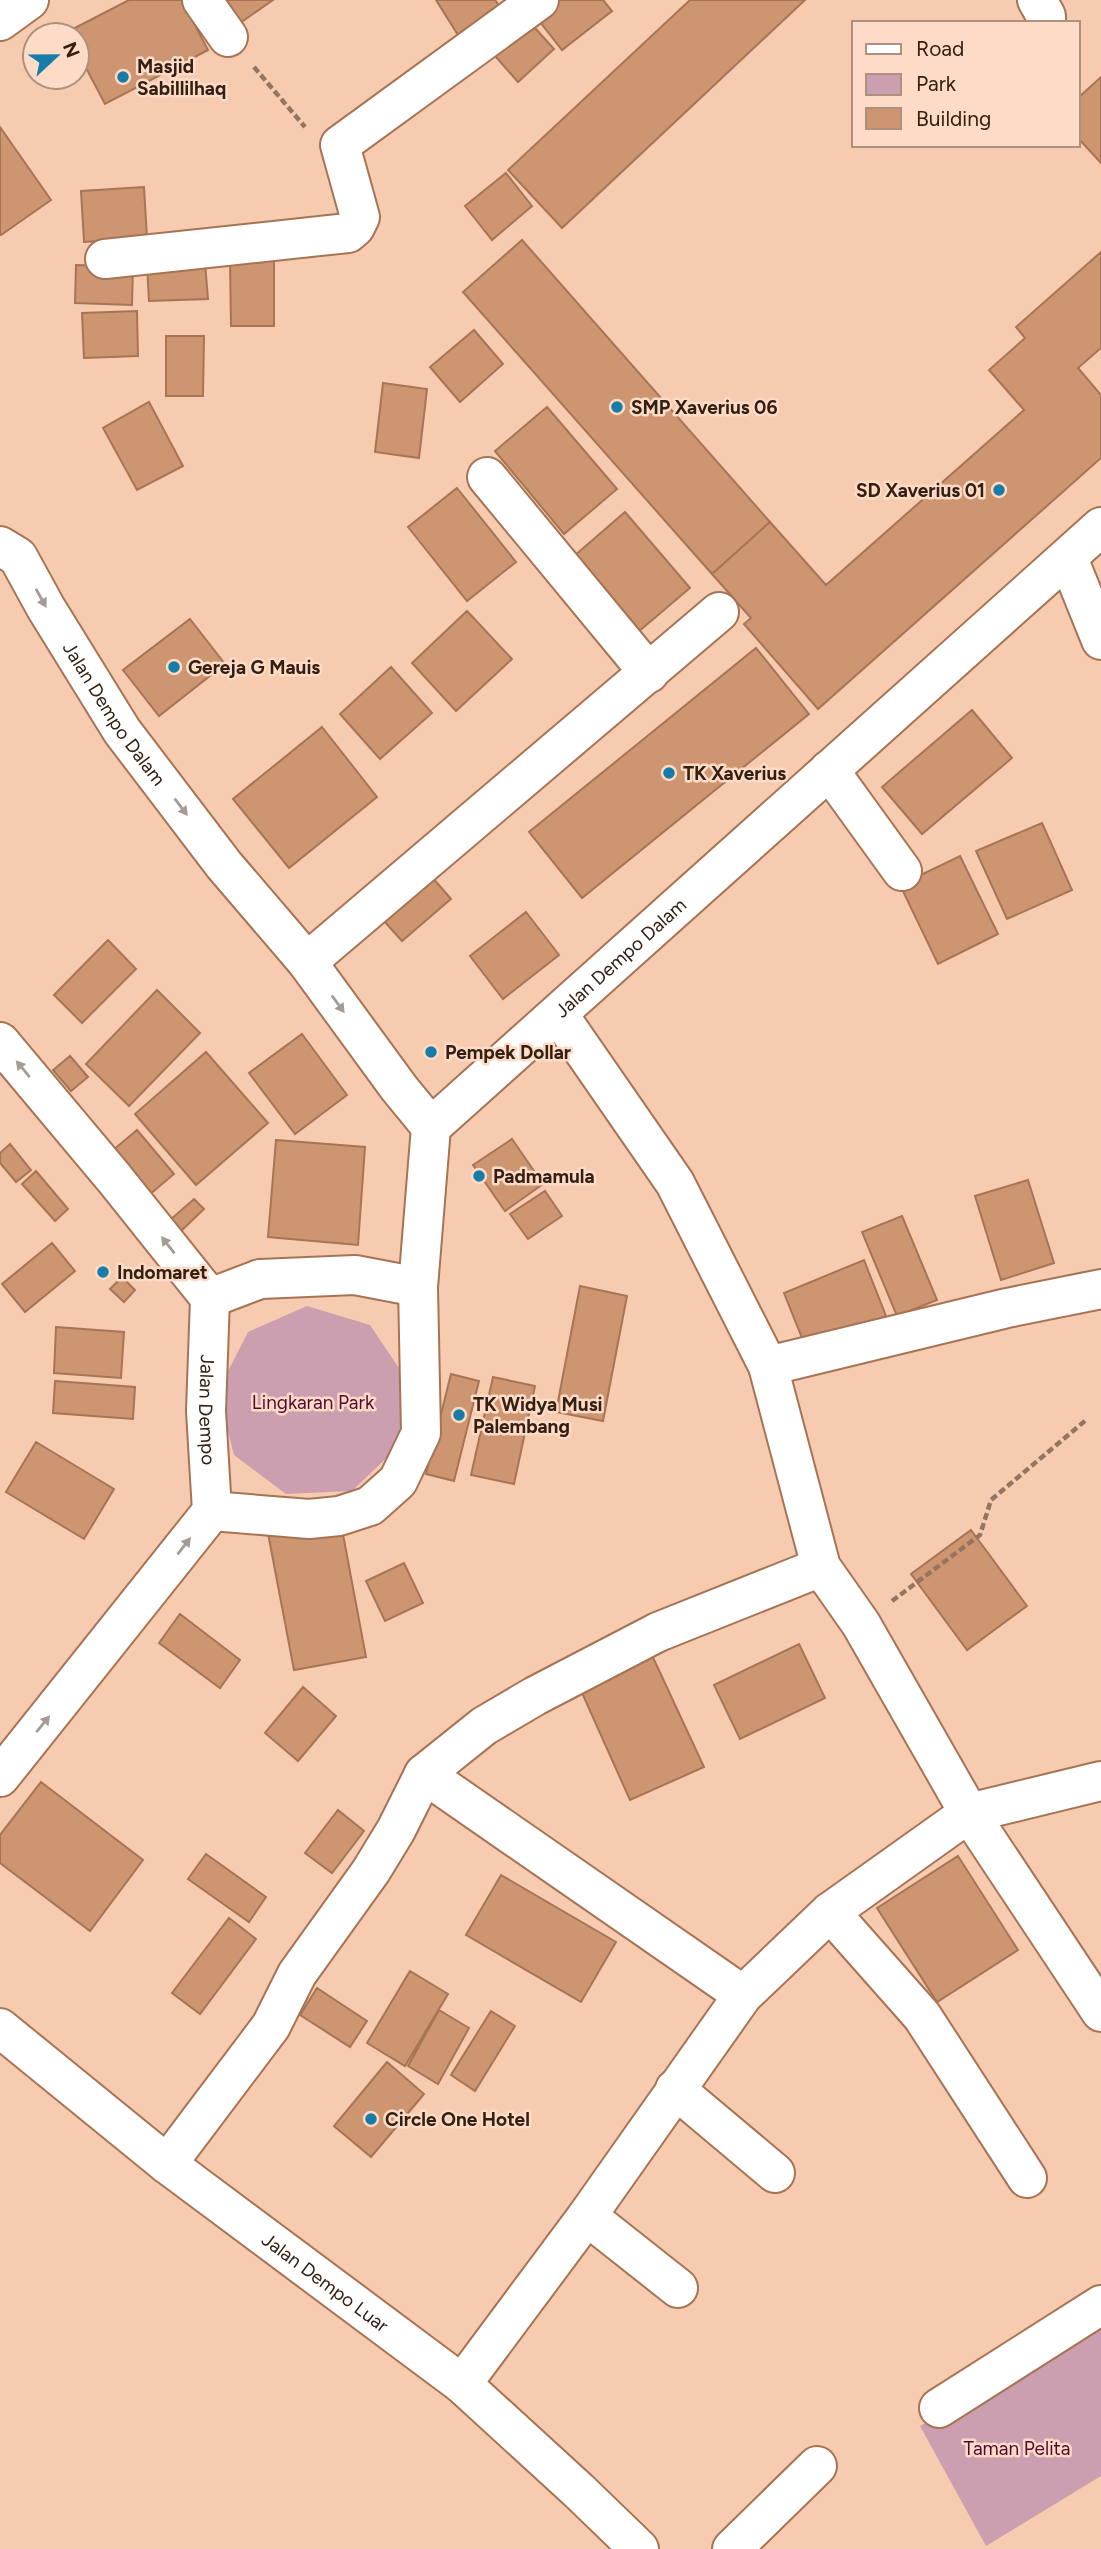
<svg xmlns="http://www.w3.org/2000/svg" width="1101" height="2549" font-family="Figtree,sans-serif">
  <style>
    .green { fill: #cb9fb0 }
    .building { fill: #ce9571; stroke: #a77555; stroke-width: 2 }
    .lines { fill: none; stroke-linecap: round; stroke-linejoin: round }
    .minor-casing { stroke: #a67454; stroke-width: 42 }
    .path { stroke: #957561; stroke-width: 4.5; stroke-dasharray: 7 3.5; stroke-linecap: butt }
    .minor { stroke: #fff; stroke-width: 38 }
    .oneway { fill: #a49b94 }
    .poi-dot { fill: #187ca8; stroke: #fddbc6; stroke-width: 2.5 }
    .labels { text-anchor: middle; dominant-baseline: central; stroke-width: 5; stroke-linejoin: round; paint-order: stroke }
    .poi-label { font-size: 19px; font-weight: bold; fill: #342012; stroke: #fddbc6; text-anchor: start }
    .street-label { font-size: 19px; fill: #342012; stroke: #fddbc6 }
    .park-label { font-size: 19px; fill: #540631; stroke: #fddbc6 }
  </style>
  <rect width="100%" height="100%" fill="#f7cbb0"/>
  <path class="green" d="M307,1306l63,19 37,55 -8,66 -47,45 -66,3 -52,-39 -16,-64 30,-59z
    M1101,2320v156l-115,70 -66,-120z"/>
  <path class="building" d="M129,0h53l26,50 -103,54 -28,-53v-16h-9l-1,-3z
    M224,0h49l-33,23z
    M436,0h59l6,8 -43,27z
    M549,0h54l9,11 -50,39 -29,-37z
    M690,0h115l-243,228 -54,-58z
    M525,17l29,32 -36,33 -29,-33z
    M1101,77v86l-23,-25v-40z
    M0,127l51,73 -50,35 -1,-1z
    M506,173l26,33 -40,34 -27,-34z
    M144,187l3,51 -63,4 -3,-51z
    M522,240l248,282 -58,52 -249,-282z
    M1101,252v96l-23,20 23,27v63l-283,251 -74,-85 7,-6 -39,-44 58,-52 56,63 198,-175 -35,-40 36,-32 -9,-11z
    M274,260v66h-43l-1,-65z
    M205,263l3,36 -59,2 -2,-36z
    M76,265l57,2 -1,38 -57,-2z
    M137,311l1,45 -54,2 -2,-45z
    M474,330l29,34 -43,38 -30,-35z
    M166,336h38l-1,60h-37z
    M383,383l44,6 -8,69 -44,-6z
    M149,402l34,64 -46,24 -34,-62z
    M547,407l70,82 -53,45 -69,-83z
    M457,488l59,74 -49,39 -59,-74z
    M625,512l65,76 -52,44 -64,-76z
    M467,611l45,48 -56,52 -44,-48z
    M190,619l35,45 -66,52 -36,-46z
    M756,648l53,66 -227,184 -53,-66z
    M391,667l41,46 -52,46 -40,-45z
    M972,710l40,48 -90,76 -40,-47z
    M322,727l55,70 -88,71 -56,-69z
    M1042,823l30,67 -65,29 -31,-68z
    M960,856l38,78 -60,30 -38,-79z
    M425,869l26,30 -49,42 -26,-29z
    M526,912l33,43 -56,44 -33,-43z
    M108,940l28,29 -54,54 -28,-28z
    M157,990l43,43 -71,73 -43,-42z
    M302,1034l45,61 -52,39 -46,-61z
    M206,1052l62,71 -72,62 -61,-71z
    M70,1056l18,21 -17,14 -18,-21z
    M137,1130l37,44 -25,21 -37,-44z
    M512,1139l31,45 -38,27 -32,-46z
    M276,1140l89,7 -7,98 -90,-8z
    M10,1144l21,26 -15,12 -16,-19v-10z
    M36,1171l32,38 -13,12 -33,-37z
    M1028,1180l26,83 -53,17 -26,-84z
    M545,1191l17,25 -34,23 -18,-25z
    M194,1199l10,10 -23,22 -11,-11z
    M902,1216l35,84 -40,16 -35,-84z
    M52,1243l23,28 -50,41 -23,-28z
    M864,1260l22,56 -80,32 -22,-55z
    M122,1277l13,13 -11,12 -14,-13z
    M580,1286l47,10 -24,125 -47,-9z
    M56,1327l68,5 -3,46 -67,-5z
    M451,1374l28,7 -25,100 -28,-7z
    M493,1377l42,9 -21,98 -43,-9z
    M55,1381l80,6 -2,32 -80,-6z
    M36,1442l78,47 -30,50 -78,-47z
    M267,1528l75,1 24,128 -72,13z
    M971,1530l56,76 -60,44 -56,-76z
    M404,1563l19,40 -38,18 -19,-40z
    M180,1614l60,46 -20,28 -61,-45z
    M799,1644l26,54 -85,41 -26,-54z
    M650,1651l54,116 -74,33 -52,-116z
    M303,1687l33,29 -38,45 -33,-28z
    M41,1782l102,78 -53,71 -90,-68v-28z
    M338,1810l26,21 -32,42 -27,-20z
    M206,1854l60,43 -17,25 -61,-43z
    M958,1856l60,94 -81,52 -60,-94z
    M501,1875l115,67 -35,60 -115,-67z
    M229,1918l27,21 -56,75 -28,-21z
    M410,1971l38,23 -43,72 -38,-23z
    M317,1988l50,33 -17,26 -50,-32z
    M439,2010l30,18 -31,56 -30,-18z
    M491,2011l24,15 -40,65 -24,-16z
    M387,2062l37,32 -53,63 -37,-31z"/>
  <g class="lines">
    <g class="minor-casing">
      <g id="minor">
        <path d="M202,0l26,37"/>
        <path d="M1037,0l9,16v7"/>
        <path d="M0,21l29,-21"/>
        <path d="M105,259l243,-26 7,-6 5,-10 -20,-72 199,-145"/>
        <path d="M487,477l162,196"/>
        <path id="s1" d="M0,546l18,11 28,51 76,123 102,134 83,97 92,126 32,39"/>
        <path d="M1068,558l33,82"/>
        <path d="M829,770l73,101"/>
        <path d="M307,962l412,-350"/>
        <path d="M558,1014l117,169 93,183 53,201 40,57 108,189 132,199"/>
        <path id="s2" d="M0,1042l114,136 96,120 -4,113 6,100 -212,266"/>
        <path id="s3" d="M431,1127l670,-600"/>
        <path d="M210,1298l50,-19 95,-4 63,12"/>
        <path d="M768,1366l239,-58 94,-19"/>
        <path d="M212,1511l97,8 30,-3 31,-10 28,-25 23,-48 -3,-146 13,-160"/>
        <path d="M424,1774l319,221"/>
        <path d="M830,1912l92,104 105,162"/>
        <path id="s4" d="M0,2028l167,136 295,220 117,107 60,58"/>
        <path d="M675,2089l100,84"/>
        <path d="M167,2164l104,-138 26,-52 74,-103 25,-41 28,-56 60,-48 51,-30 123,-64 163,-65"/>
        <path d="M587,2216l91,72"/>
        <path d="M462,2384l125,-168 156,-221 87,-83 139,-99 132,-32"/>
        <path d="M939,2408l162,-103"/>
        <path d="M732,2549l85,-83"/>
      </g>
    </g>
    <path class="path" d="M254,67l51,60
      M892,1601l88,-66 11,-35 95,-80"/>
    <use href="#minor" class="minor"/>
  </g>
  <defs><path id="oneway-solid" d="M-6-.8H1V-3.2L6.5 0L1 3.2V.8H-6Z" transform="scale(1.75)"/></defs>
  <g class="oneway">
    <use href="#oneway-solid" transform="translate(41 598) rotate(61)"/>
    <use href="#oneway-solid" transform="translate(181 807) rotate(53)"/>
    <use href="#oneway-solid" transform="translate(338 1004) rotate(54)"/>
    <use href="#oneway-solid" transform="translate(23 1069) rotate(-130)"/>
    <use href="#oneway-solid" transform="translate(168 1245) rotate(-128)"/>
    <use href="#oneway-solid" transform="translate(184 1546) rotate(-52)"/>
    <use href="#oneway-solid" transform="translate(43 1724) rotate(-51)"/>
  </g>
  <g class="poi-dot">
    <circle cx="123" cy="77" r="7"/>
    <circle cx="617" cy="407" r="7"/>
    <circle cx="999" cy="490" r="7"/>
    <circle cx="174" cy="667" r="7"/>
    <circle cx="669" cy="773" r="7"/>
    <circle cx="431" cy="1052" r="7"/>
    <circle cx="479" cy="1176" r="7"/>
    <circle cx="103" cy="1272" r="7"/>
    <circle cx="459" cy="1415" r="7"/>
    <circle cx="371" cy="2119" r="7"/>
  </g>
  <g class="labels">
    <g class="poi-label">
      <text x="137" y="66">Masjid<tspan x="137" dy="22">Sabillilhaq</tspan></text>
      <text x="631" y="407">SMP Xaverius 06</text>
      <text x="985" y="490" text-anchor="end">SD Xaverius 01</text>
      <text x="188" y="667">Gereja G Mauis</text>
      <text x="683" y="773">TK Xaverius</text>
      <text x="445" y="1052">Pempek Dollar</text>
      <text x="493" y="1176">Padmamula</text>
      <text x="117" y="1272">Indomaret</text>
      <text x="473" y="1404">TK Widya Musi<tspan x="473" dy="22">Palembang</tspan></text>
      <text x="385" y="2119">Circle One Hotel</text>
    </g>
    <g class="street-label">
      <text stroke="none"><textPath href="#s1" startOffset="205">Jalan Dempo Dalam</textPath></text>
      <text stroke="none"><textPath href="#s3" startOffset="254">Jalan Dempo Dalam</textPath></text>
      <text stroke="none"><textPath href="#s2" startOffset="443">Jalan Dempo</textPath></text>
      <text stroke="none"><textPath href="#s4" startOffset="413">Jalan Dempo Luar</textPath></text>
    </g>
    <g class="park-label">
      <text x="313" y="1402">Lingkaran Park</text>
      <text x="1017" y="2448">Taman Pelita</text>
    </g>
  </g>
  <rect x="852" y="21" width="228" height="126" fill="#fddbc6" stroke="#ad907e" stroke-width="2"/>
  <rect x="866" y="44" width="35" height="10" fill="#ffffff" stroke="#ad907e" stroke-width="2"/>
  <text x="916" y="56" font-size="21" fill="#342012">Road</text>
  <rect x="866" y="74" width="35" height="21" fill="#cb9fb0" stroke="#ad907e" stroke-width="2"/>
  <text x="916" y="91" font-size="21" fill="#342012">Park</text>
  <rect x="866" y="108" width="35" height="21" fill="#ce9571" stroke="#ad907e" stroke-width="2"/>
  <text x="916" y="126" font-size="21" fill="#342012">Building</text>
  <g transform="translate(56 56) rotate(68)"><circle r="33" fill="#fddbc6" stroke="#ad907e" stroke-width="2"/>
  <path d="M0-5L12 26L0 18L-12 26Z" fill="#187ca8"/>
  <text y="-10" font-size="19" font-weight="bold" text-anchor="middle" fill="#342012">N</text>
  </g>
</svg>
